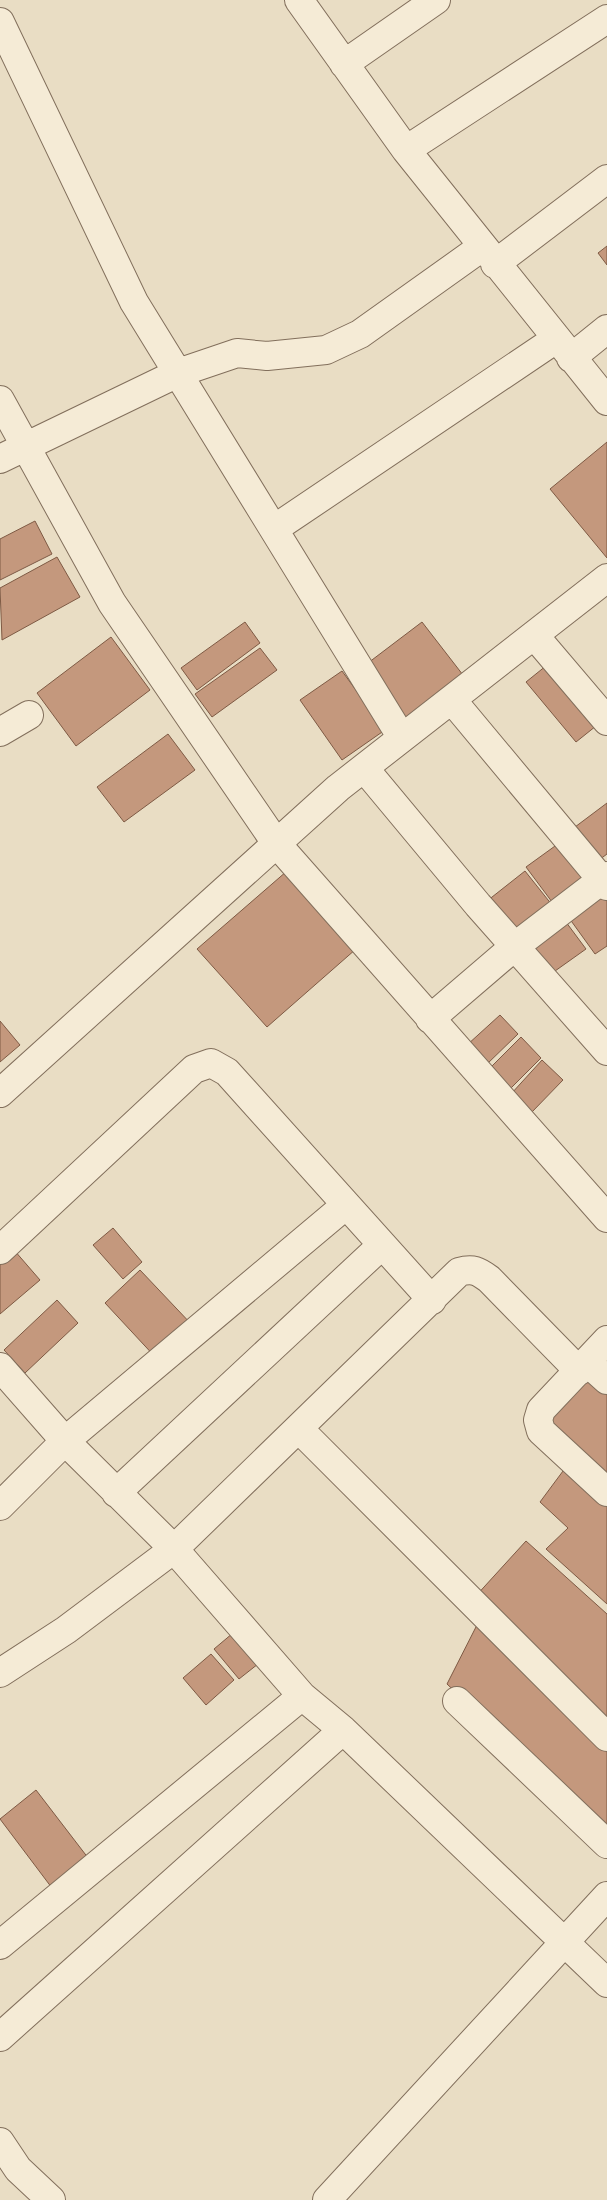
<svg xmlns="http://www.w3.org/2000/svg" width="607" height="2200" font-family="Lora,serif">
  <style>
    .building { fill: #c4987d; stroke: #7e5a44 }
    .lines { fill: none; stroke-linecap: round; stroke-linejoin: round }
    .street-casing { stroke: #826f5c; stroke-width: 30 }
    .street { stroke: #f5ebd6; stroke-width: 28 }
  </style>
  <rect width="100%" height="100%" fill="#e9ddc4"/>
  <path class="building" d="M607,246v19l-9,-12z
    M607,442v116l-57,-69z
    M35,521l17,33 -52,26v-41z
    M57,557l23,40 -78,43 -2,-52z
    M245,622l15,21 -63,47 -16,-22z
    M422,622l41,53 -58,45 -41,-54z
    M111,637l39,53 -74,56 -39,-53z
    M260,648l17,22 -65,47 -17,-23z
    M552,661l49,61 -25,20 -50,-60z
    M342,671l43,59 -43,30 -42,-60z
    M168,734l27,36 -71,52 -27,-35z
    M607,803v51l-12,9 -24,-33z
    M562,841l33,42 -37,27 -32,-43z
    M287,871l69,78 -89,78 -70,-78z
    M525,871l31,39 -38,31 -31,-40z
    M598,886l9,12v48l-12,8 -31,-43z
    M560,914l26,35 -38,27 -25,-35z
    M500,1015l18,19 -32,31 -19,-20z
    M0,1021l20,24 -20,17z
    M521,1037l20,21 -33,33 -20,-21z
    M542,1060l21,20 -32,33 -20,-19z
    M113,1228l29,34 -19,17 -30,-34z
    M14,1250l26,30 -40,34v-52z
    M140,1270l54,57 -36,33 -53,-57z
    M57,1300l21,23 -53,50 -21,-23z
    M593,1371l14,13v100l-61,-60z
    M566,1467l41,39v98l-61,-55 22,-21 -28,-26z
    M526,1541l81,73v111l-133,-127z
    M479,1621l128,125v90l-160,-152z
    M233,1633l25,31 -19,15 -25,-30z
    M211,1654l23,26 -28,25 -23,-27z
    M36,1790l56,73 -37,29 -55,-73z"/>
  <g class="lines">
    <g class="street-casing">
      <path id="street" d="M299,0l107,150 201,251
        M0,22l134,280 268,436
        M344,64l92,-64
        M406,150l201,-131
        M495,264l112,-85
        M571,358l36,-29
        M0,400l112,203 164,240 331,375
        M0,459l178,-86 59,-20 30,3 59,-6 34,-16 122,-87
        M274,529l282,-190
        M534,635l73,86
        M452,700l155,186
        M0,732l29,-17
        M364,768l114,137 129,146
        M430,1019l84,-72 93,-71
        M0,1093l338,-305 269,-210
        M0,1250l194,-181 17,-6 16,9 205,228
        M607,1340l-66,70 -3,10 3,11 66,61
        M587,1362l20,18
        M0,1367l65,74 109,108 128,147 41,34 264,253
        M299,1429l308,308
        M116,1493l266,-248
        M0,1506l65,-65 281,-236
        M0,1673l66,-43 108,-81 285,-277c14,-4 19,-1 30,7l90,92
        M457,1701l150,143
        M0,1945l302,-249
        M0,2037l343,-307
        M0,2142l18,27 33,31
        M327,2200l280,-304"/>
    </g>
    <use href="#street" class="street"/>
  </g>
</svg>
